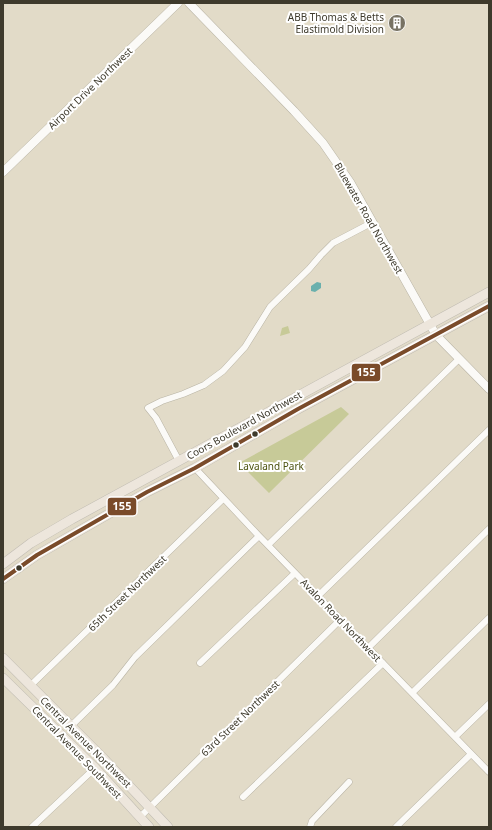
<svg xmlns="http://www.w3.org/2000/svg" width="492" height="830" font-family="'Noto Sans',sans-serif">
  <style>
    .green { fill: #c7ca98 }
    .water { fill: #6ab0ad }
    .lines { fill: none; stroke-linecap: round; stroke-linejoin: round }
    .street-casing { stroke: #b9b4a5; stroke-width: 7 }
    .secondary-casing { stroke: #b9b4a5; stroke-width: 9 }
    .primary-casing { stroke: #c0bcb2; stroke-width: 10 }
    .street { stroke: #fbfaf7; stroke-width: 6 }
    .secondary { stroke: #fbfaf7; stroke-width: 8 }
    .primary { stroke: #ede6dc; stroke-width: 9 }
    .bus-1-casing { stroke: #fff; stroke-width: 7 }
    .bus-1 { stroke: #7a4b2a; stroke-width: 4 }
    .bus-dot { fill: #3e3a2c; stroke: #fff; stroke-width: 1.5 }
    .labels { text-anchor: middle; dominant-baseline: central; stroke-width: 4; stroke-linejoin: round; paint-order: stroke }
    .poi-label { font-size: 10px; fill: #3e3a2c; stroke: #fff; text-anchor: end }
    .street-label { font-size: 10px; fill: #3e3a2c; stroke: #fff }
    .park-label { font-size: 10px; fill: #4b520f; stroke: #fff }
    .line-badge { stroke: #fff; stroke-width: 1.5 }
    .badge-label { font-size: 11px; text-anchor: middle; font-weight: bold; fill: #fff }
  </style>
  <rect width="100%" height="100%" fill="#e2dbc8"/>
  <path class="green" d="M288,326l2,7 -10,3 2,-8z
    M341,407l8,7 -80,79 -30,-30z"/>
  <path class="water" d="M317,282l4,1v5l-6,4 -4,-1v-5z"/>
  <g class="lines">
    <g class="street-casing">
      <path id="street" d="M179,461l-23,-43 -8,-10 14,-7 21,-7 21,-9 19,-14 22,-24 25,-40 39,-38 12,-14 12,-12 40,-21
        M195,468l64,68 230,236
        M268,545l191,-186
        M318,596l171,-166
        M368,648l121,-119
        M200,663l95,-90
        M30,686l193,-187
        M412,693l77,-75
        M71,726l42,-41 22,-28 124,-121
        M455,737l34,-33
        M243,797l140,-134
        M140,817l200,-197
        M32,827l63,-59
        M310,827l2,-6 37,-39
        M396,827l75,-73"/>
    </g>
    <g class="secondary-casing">
      <path id="secondary" d="M189,3l105,108 29,32 27,39 86,153 53,54
        M3,172l175,-169"/>
    </g>
    <g class="primary-casing">
      <path id="primary" d="M3,564l28,-21 41,-24 417,-227
        M3,579l34,-24 110,-63 48,-24 103,-59 191,-103
        M3,658l101,101 64,68
        M3,678l92,90 54,59"/>
    </g>
    <use href="#street" class="street"/>
    <use href="#secondary" class="secondary"/>
    <use href="#primary" class="primary"/>
    <g class="bus-1-casing">
      <path id="bus-1" d="M3,579l34,-24 110,-63 48,-24 103,-59 191,-103"/>
    </g>
    <use href="#bus-1" class="bus-1"/>
  </g>
  <defs>
    <g id="building-disc" transform="scale(0.9)"><circle r="9.5" fill="#777263" stroke="#fff"/><path d="M-4-6H4V6H1V3H-1V6H-4ZM-2.5-4.3h1.7v1.8h-1.7ZM.8-4.3h1.7v1.8H.8ZM-2.5-1h1.7V.8h-1.7ZM.8-1h1.7V.8H.8Z" fill="#fff"/></g>
  </defs>
  <g fill-rule="evenodd">
    <use href="#building-disc" x="397" y="23"/>
  </g>
  <g class="bus-dot">
    <circle cx="255" cy="434" r="3.5"/>
    <circle cx="236" cy="445" r="3.5"/>
    <circle cx="19" cy="568" r="3.5"/>
  </g>
  <g class="labels">
    <g class="poi-label">
      <text x="384" y="17">ABB Thomas &amp; Betts<tspan x="384" dy="12">Elastimold Division</tspan></text>
    </g>
    <g class="street-label">
      <text transform="translate(90 88) rotate(-44)">Airport Drive Northwest</text>
      <text transform="translate(369 218) rotate(60)">Bluewater Road Northwest</text>
      <text transform="translate(244 425) rotate(-29)">Coors Boulevard Northwest</text>
      <text transform="translate(127 593) rotate(-44)">65th Street Northwest</text>
      <text transform="translate(341 620) rotate(46)">Avalon Road Northwest</text>
      <text transform="translate(240 718) rotate(-44)">63rd Street Northwest</text>
      <text transform="translate(86 742) rotate(45)">Central Avenue Northwest</text>
      <text transform="translate(77 752) rotate(46)">Central Avenue Southwest</text>
    </g>
    <g class="park-label">
      <text x="271" y="466">Lavaland Park</text>
    </g>
  </g>
  <g class="line-badge">
    <rect x="351" y="363" width="30" height="19" rx="4" fill="#7a4b2a"/>
    <rect x="107" y="497" width="30" height="19" rx="4" fill="#7a4b2a"/>
  </g>
  <g class="badge-label">
    <text x="366" y="376">155</text>
    <text x="122" y="510">155</text>
  </g>
  <rect width="492" height="830" fill="none" stroke="#3e3a2c" stroke-width="8"/>
</svg>
